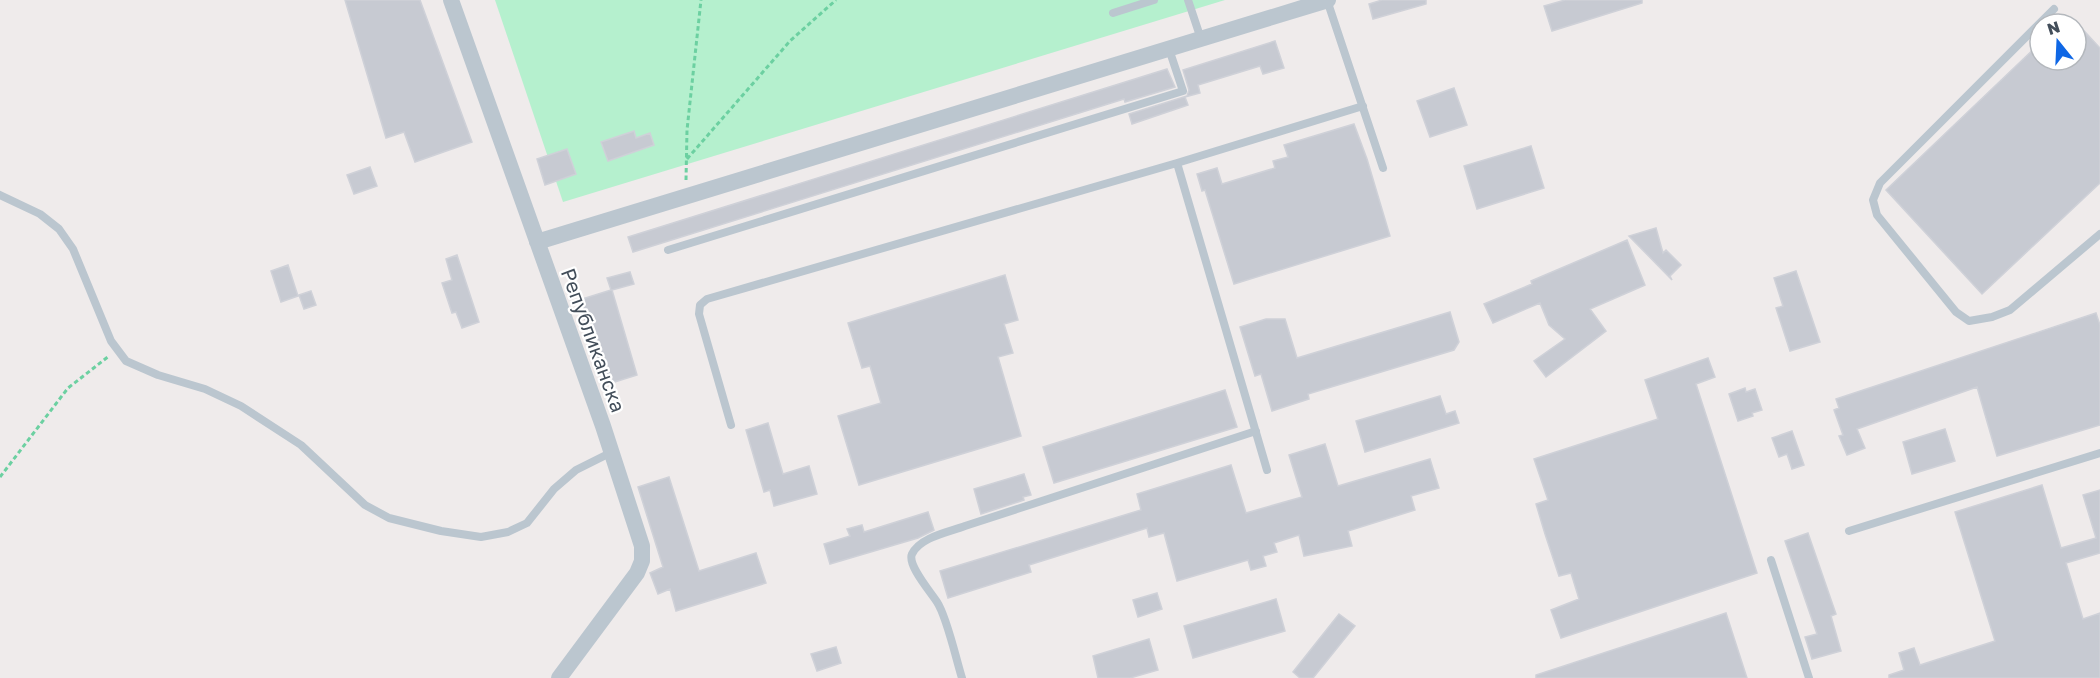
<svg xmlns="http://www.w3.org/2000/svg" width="2100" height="678" font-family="'Golos Text',sans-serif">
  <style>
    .green { fill: #b5f0ce }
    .building { fill: #c7cad2; stroke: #cfd1d8; stroke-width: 1.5 }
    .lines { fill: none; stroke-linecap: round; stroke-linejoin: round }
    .path { stroke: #6cd0a1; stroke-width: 3; stroke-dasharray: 4.5 3; stroke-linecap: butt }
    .service { stroke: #bbc6cf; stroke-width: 8 }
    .minor { stroke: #bbc6cf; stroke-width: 16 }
    .labels { text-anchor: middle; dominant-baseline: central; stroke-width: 4.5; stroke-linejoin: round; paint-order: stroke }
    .street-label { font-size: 20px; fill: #434e5a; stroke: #fff }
  </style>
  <rect width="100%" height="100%" fill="#efebeb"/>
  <path class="green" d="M495,0h730l-662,202z"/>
  <path class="building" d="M345,0h75l52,142 -57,20 -11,-30 -18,6z
    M1382,0h44v4l-53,15 -4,-15z
    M1565,0h77v3l-90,28 -8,-25z
    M2076,22l24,26v135l-118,111 -96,-104 154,-147v17h36z
    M1275,41l9,27 -21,6 -3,-8 -62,19 2,8 -15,4 3,8 -56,19 -3,-10 58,-18 2,-6 -6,-20z
    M1167,69l8,18 -50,15 -1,-3 -16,5 -475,148 -5,-15z
    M1454,88l13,37 -37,12 -13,-36z
    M1354,124l13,35 23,77 -156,48 -29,-94 -3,1 -5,-17 20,-6 5,16 53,-16 -2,-7 15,-4 -4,-12z
    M634,131l2,7 14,-5 4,12 -46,16 -7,-19z
    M1531,146l13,42 -67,21 -13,-43z
    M567,149l9,25 -31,11 -8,-26z
    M370,167l7,19 -23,8 -7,-19z
    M1656,228l7,25 3,-3 15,15 -11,11 2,4 -43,-44z
    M1627,240l18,45 -55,24 16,22 -60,46 -12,-16 31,-22 -16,-14 -9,-22 -47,20 -9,-19 48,-20 -1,-3z
    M457,255l22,67 -17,6 -6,-16 -4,1 -10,-30 10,-3 -6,-21z
    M288,265l10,31 -17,6 -10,-31z
    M1796,271l24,71 -30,9 -14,-43 7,-2 -9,-28z
    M630,272l4,12 -22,6 25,85 -32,10 -26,-85 32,-10 -4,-12z
    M1005,275l13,45 -14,4 9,29 -15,4 23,79 -162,49 -21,-69 43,-13 -11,-37 -8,2 -14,-45z
    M311,291l5,14 -12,4 -5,-14z
    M1450,312l9,30 -5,8 -146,44 1,5 -37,12 -11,-37 -6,2 -15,-49 26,-8h19l12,39z
    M2096,313l4,12v100l-103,31 -20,-69 -120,42 8,19 -18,7 -8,-19 4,-1 -9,-25 5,-2 -3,-9z
    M1708,358l7,19 -19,7 61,189 -196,65 -10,-28 28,-11 -8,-26 -12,3 -14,-42 -9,-30 12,-4 -14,-41 124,-40 -13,-39z
    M1745,388l1,4 9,-3 7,21 -10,3 1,3 -15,5 -9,-27z
    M1225,390l12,37 -183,56 -11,-36z
    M1440,396l6,18 9,-3 4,12 -94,29 -9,-31z
    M768,423l15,51 26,-8 8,28 -43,12 -4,-16 -6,2 -18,-62z
    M1945,429l10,32 -43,13 -9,-32z
    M1792,431l12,34 -12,4 -5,-15 -8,3 -7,-19z
    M1325,444l13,42 92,-27 9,29 -28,8 4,14 -67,21 4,15 -48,10 -5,-21 -25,8 3,9 -14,4 3,10 -15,4 -3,-10 -71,21 -13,-48 -15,4 -2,-9 -118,37 2,7 -83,26 -8,-27 201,-61 -4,-16 94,-29 15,48 56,-16 -13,-42z
    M1024,474l7,21 -8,2 1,3 -43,14 -7,-25z
    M669,477l30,94 57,-18 10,30 -90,28 -6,-22 -12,5 -8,-21 13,-6 -25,-80z
    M2042,485l19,63 35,-10 -13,-43 17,-5v63l-34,10 17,56 17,-6v65h-211v-3l15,-5 -5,-17 15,-5 6,17 75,-24 -40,-129z
    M928,512l6,18 -16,8 -88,26 -6,-20 26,-8 -3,-7 15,-4 2,7z
    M1808,533l28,81 -5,2 10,35 -29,8 -7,-22 12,-3 -32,-93z
    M1157,593l5,16 -24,8 -5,-17z
    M1276,599l9,32 -92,27 -9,-32z
    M1726,613l21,65h-211v-3z
    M1339,614l16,12 -42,52h-13l-7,-6z
    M1149,639l9,31 -28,8h-32l-5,-22z
    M836,647l5,16 -24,8 -6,-17z"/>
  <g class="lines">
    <path class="path" d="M687,159l103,-118 46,-41
      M686,180l1,-50 14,-130
      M0,477l68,-89 41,-32"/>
    <path class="service" d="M1188,0l13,39
      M1327,0l56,168
      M2054,9l-174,174 -7,17 4,15 79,97 13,9 23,-4 18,-7 90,-76
      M1113,13l41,-13
      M1177,163l90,307
      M0,195l40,19 19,15 14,20 38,92 15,20 32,14 47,14 36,17 60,39 64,60 24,13 52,13 40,6 27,-5 19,-9 27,-34 22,-19 36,-18
      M668,250l515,-159 -14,-42
      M731,425l-32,-111 1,-9 7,-6 470,-136 186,-57
      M1849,531l251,-78
      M1771,560l38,118
      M962,678c-6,-19 -15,-61 -25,-76 -7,-11 -30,-37 -25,-48 8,-17 37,-22 53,-28l291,-95"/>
    <path class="minor" d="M451,0l152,426 39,120v15l-5,12 -78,105
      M537,242l791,-242"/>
  </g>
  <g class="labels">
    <g class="street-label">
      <text transform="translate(594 340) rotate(70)">Републиканска</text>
    </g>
  </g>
  <g transform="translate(2058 42) rotate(342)"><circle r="28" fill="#ffffff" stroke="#b4b8bd" stroke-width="1.5"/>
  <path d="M0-4.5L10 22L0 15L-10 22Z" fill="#0f67e5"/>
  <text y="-9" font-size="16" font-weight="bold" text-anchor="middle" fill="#434e5a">N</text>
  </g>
</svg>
